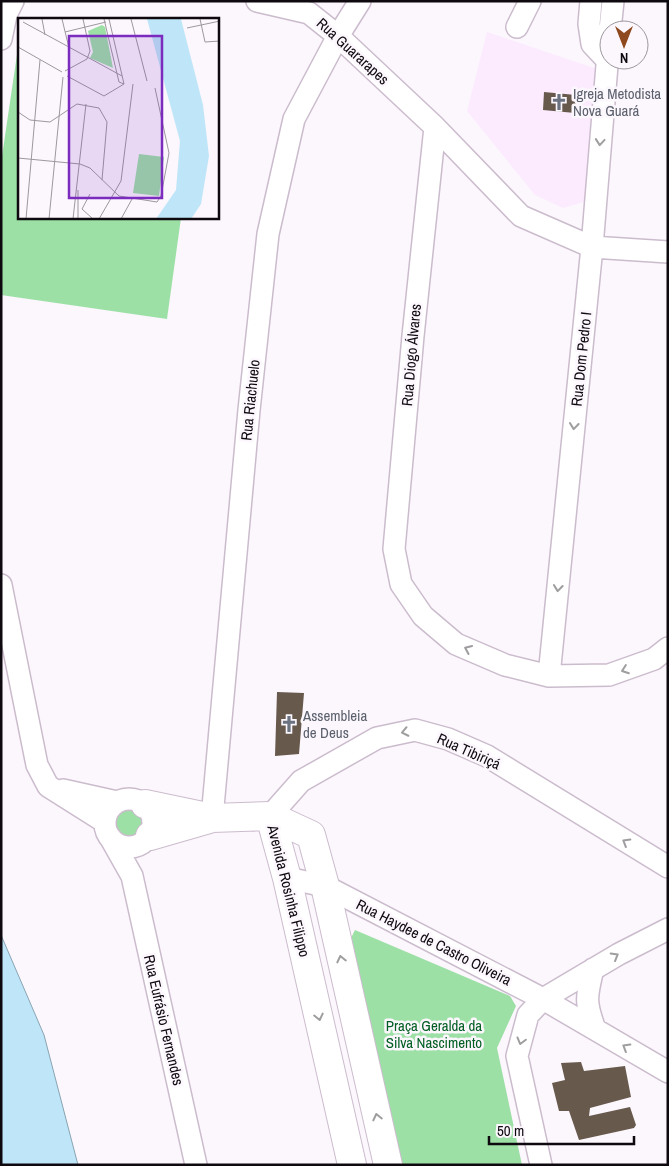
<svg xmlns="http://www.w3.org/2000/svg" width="669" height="1166" font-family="'Archivo Narrow',sans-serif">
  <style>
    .built { fill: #fcebfe }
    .green { fill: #9de0a6 }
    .water { fill: #bee6f8; stroke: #89a4b2 }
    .building { fill: #67594b }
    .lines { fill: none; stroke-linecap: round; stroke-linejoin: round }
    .street-casing { stroke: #cbbccd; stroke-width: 24 }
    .secondary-casing { stroke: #cbbccd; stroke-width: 30 }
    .street { stroke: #fff; stroke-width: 21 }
    .secondary { stroke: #fff; stroke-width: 28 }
    .oneway { stroke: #9f9d9f }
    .labels { text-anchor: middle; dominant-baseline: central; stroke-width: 5; stroke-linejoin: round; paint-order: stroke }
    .street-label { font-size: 15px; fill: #0e090f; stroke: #fcf6fd }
    .worship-label { font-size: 15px; fill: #5b616d; stroke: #fcf6fd; text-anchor: start }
    .park-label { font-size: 15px; fill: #005e22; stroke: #fcf6fd }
    .inset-road { fill: none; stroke: #9d979e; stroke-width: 1 }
    .view { fill: #7b2cbf; fill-opacity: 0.15; stroke: #7b2cbf; stroke-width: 2.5 }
    .inset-edge { fill: none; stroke: #0e090f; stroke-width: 2.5 }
  </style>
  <rect width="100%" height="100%" fill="#fcf6fd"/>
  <path class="built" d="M487,32l110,37 -10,132 -24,7 -28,-13 -68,-84z"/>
  <path class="green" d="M19,41v177h162l-14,101 -166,-24v-132z
    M114 823a14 14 0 1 1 28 0a14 14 0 1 1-28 0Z
    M355,930l155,66 6,10 -19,42 25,117h-126l-48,-221z"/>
  <path class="water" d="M1,935l43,100 34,130h-77z"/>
  <path class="building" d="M544,92l32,3 -1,18 -32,-3z
    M277,692l27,1 -5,61 -24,2z
    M581,1062l3,9 41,-5 6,31 -41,11 -1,8 41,-9 6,18 -2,3 -55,12 -10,-29h-10l-7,-28 13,-3 -4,-17z"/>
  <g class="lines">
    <g class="street-casing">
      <path id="street" d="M257,1l52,12 29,23 97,91 86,89 71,31 76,5
        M591,1l-2,23 3,20 15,16
        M517,27l13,-26
        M610,30l3,-29
        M1,39l5,-24 7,-14
        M435,127l-22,209 -19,213 7,35 22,32 33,28 49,21 44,11 60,-1 45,-16 14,-11
        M1,585l36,180 11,21 57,36
        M549,676l43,-429 17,-206
        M63,790l54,12
        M105 823a24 24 0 1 1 48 0a24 24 0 1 1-48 0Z
        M270,816l31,-35 76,-43 38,-8 33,9 39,17 181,111
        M212,818l37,-408 19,-176 26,-115 44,-83 22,-35
        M110,837l22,39 64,289
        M287,878l38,8 218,113 125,73
        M593,969c-7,28 -8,34 2,60
        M541,1165l-24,-109 11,-41 15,-16 76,-45 49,-25"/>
    </g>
    <g class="secondary-casing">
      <path id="secondary" d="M145,804l67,14 58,-2 41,19 14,51 63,279
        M270,816l17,62 65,287
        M150,836l59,-17"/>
    </g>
    <use href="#street" class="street"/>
    <use href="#secondary" class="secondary"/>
  </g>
  <defs><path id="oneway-chevron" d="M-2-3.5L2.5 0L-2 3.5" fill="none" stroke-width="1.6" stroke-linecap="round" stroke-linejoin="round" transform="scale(1.25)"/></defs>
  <g class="oneway">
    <use href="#oneway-chevron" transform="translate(600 142) rotate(95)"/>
    <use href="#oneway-chevron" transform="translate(574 426) rotate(96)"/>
    <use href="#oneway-chevron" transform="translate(558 588) rotate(96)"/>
    <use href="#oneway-chevron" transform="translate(468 649) rotate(-156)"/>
    <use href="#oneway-chevron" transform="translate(625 670) rotate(160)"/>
    <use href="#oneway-chevron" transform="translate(405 732) rotate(168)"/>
    <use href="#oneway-chevron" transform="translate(626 842) rotate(-149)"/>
    <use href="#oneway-chevron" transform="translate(615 956) rotate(-30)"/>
    <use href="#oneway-chevron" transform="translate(341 959) rotate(-103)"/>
    <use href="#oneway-chevron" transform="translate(319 1017) rotate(77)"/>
    <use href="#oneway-chevron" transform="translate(521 1041) rotate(105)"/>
    <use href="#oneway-chevron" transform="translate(626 1047) rotate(-149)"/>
    <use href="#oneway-chevron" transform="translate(377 1117) rotate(-103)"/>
  </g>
  <defs>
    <g id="church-bare" transform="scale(1.35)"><path d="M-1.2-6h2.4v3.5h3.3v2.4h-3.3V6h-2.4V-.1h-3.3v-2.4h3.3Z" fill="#6b7280" stroke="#fcf6fd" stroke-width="2.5" paint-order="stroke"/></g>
  </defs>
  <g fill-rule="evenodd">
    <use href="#church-bare" x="559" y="102"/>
    <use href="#church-bare" x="289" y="724"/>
  </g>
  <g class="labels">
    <g class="street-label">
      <text transform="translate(353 51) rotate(42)">Rua Guararapes</text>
      <text transform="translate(411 355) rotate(-85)">Rua Diogo Álvares</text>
      <text transform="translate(581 359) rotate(-84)">Rua Dom Pedro I</text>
      <text transform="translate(250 400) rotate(-84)">Rua Riachuelo</text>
      <text transform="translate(469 751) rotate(24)">Rua Tibiriçá</text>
      <text transform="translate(289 891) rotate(76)">Avenida Rosinha Filippo</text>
      <text transform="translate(434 942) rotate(27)">Rua Haydee de Castro Oliveira</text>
      <text transform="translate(164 1020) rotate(77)">Rua Eufrásio Fernandes</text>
    </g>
    <g class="worship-label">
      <text x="573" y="93">Igreja Metodista<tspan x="573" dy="17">Nova Guará</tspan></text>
      <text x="303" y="715">Assembleia<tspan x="303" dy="17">de Deus</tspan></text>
    </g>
    <g class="park-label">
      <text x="434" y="1025">Praça Geralda da<tspan x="434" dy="17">Silva Nascimento</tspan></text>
    </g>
  </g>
  <g transform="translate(18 18)">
    <rect width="201" height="201" fill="#fcf6fd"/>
    <path d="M84,7l3,2 8,41 -23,-10 3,-6 -5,-21zM121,136l25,3 -5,39 -26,-3z" fill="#9de0a6"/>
    <path d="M129,1h34l22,86 6,51 -8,48 -10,15h-35l20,-29 4,-49z" fill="#bee6f8"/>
    <path class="inset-road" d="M24,1l3,16M44,1l7,29M65,1l7,32 -3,8M86,1l15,63 5,2M91,1l15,65M113,1l16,62M182,1l5,23 15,-1M5,4l99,54M169,10l33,-7M47,14l41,-10M0,29l44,25M47,53l22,-12M49,58l37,20 20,-12M0,94l12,8 20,2 27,-18 22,4 8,14 -5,58M0,140l62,6 10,4 29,28 38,6 4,-6 8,-43 -14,-65M60,172v29M72,176l-8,15 11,10M8,201l14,-159M31,201l14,-142M55,201l13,-115M81,201l22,-38 12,-97M103,201l11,-20"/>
    <path class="view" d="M51,18h93v162h-93z"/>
    <rect width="201" height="201" class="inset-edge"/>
  </g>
  <rect width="669" height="1166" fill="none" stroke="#0e090f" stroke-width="5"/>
  <g transform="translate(624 45) rotate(180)"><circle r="24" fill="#fcf6fd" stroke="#9d979e"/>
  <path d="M0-4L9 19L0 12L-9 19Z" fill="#8e491e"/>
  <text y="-8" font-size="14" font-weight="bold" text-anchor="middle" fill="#0e090f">N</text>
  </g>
  <path d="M489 1136v8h145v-8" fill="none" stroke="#0e090f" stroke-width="2.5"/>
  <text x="497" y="1136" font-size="15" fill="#0e090f" stroke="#fcf6fd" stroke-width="4" paint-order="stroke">50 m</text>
</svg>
